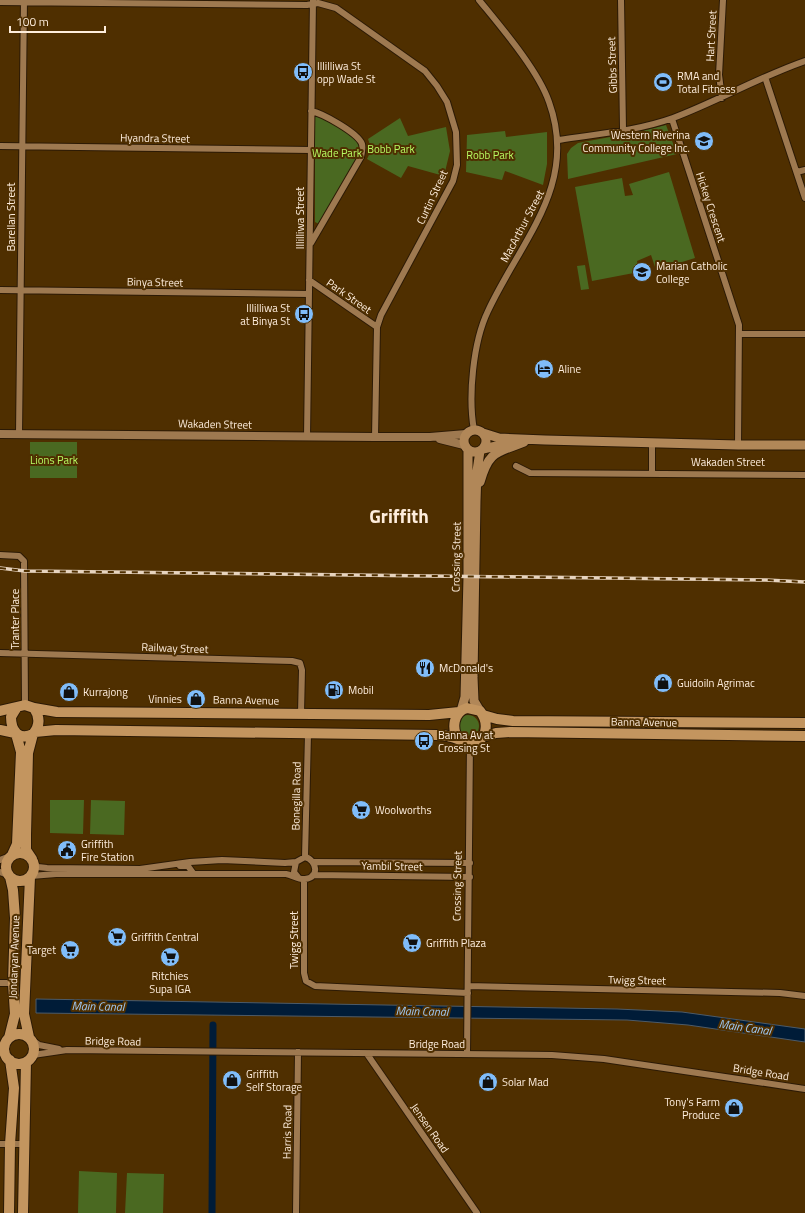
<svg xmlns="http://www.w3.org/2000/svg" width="805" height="1213" font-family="'Titillium Web',sans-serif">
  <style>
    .green { fill: #4a6921 }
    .water { fill: #001c38; stroke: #4c5b69 }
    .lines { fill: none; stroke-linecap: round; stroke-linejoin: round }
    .canal { stroke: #001c38; stroke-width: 7 }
    .minor-casing { stroke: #2c1a05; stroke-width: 8 }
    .tertiary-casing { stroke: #2c1a05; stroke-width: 10 }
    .secondary-casing { stroke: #2c1a05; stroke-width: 11 }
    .primary-casing { stroke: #2c1a05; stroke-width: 12 }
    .minor { stroke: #9e7950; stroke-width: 6 }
    .tertiary { stroke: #9e7950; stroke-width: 8 }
    .secondary { stroke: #b18758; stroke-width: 9 }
    .primary { stroke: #c3955f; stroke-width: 10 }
    .rail-casing { stroke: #e7d4bf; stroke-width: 3.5 }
    .rail { stroke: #4f2f00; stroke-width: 2; stroke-dasharray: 6; stroke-linecap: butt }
    .labels { text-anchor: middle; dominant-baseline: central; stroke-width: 4; stroke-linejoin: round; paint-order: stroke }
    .street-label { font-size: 11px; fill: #feeddc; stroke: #4f2f00 }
    .poi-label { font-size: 11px; fill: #feeddc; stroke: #4f2f00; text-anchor: start }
    .park-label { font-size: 11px; fill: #b7fb62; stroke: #4f2f00 }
    .water-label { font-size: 12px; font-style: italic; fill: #9fcaf7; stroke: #4f2f00 }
    .town-label { font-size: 19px; font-weight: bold; fill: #feeddc; stroke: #4f2f00 }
  </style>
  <rect width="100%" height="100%" fill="#4f2f00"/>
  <path class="green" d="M320,115l36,23 3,5 2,14 -42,67 -4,-2v-105z
    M400,118l8,18 38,-9 4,24 -6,25 -36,-10 -7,12 -34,-19c4,-7 4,-12 1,-20z
    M666,125l11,29 -109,25 -1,-25 4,-6 7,-5 64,-12z
    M505,131l1,6 41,-5v32l-4,21 -38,-14 -3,9 -36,-8 1,-37z
    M669,172l26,86 -39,12 -5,-15 -14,6 2,11 -47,9 -17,-94 47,-9 3,18 8,-1 -4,-11z
    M585,265l4,24 -8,1 -4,-24z
    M30,442h47v36h-47z
    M457 726a11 11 0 1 1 22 0a11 11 0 1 1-22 0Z
    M50,800h34l-1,34 -33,-1z
    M91,800l34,1 -1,34 -34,-1z
    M79,1171l38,2 -1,40h-38z
    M127,1173l37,1 -1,39h-38z"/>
  <path class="water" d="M36,999l581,10 65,3 123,17v13l-117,-17 -61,-5 -591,-7z"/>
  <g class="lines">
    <path class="canal" d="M212,1213l1,-188"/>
    <g class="minor-casing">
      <path id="minor" d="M621,0l2,129
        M0,2l307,3 11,-2 18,5 89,63 12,15 10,16 9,30 1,33 -4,16 -72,134 -4,12 -2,110
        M765,77l40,121
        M722,98l-3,-23 4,-75
        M672,119l67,206 -1,120
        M559,140c37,-6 78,-9 114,-22 45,-17 86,-41 132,-57
        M0,146l311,4
        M797,172l8,-2
        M311,243l50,-86c1,-4 2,-9 1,-13 -4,-11 -40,-31 -51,-33
        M309,280l68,47
        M0,290l309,4
        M739,334h66
        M474,430c-6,-33 -1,-88 14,-119 33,-71 91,-126 61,-209 -11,-32 -48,-75 -70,-102
        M19,434l5,-434
        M307,437l6,-437
        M516,466l14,7 275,2
        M652,474v-32
        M0,555l19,1 5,5 1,144
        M0,653l292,8 8,2 2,7 -1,43
        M305,857l3,-123
        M0,860l10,-4
        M33,862l5,5 9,1 93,1 50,-7 32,-2 63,3 11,-1
        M314,862l156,1
        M180,866h8l5,7
        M0,872l8,3
        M313,875l157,2
        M31,876l25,-2h230c6,1 13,6 19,5 15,-1 12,-19 0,-22l-9,5 -2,10 4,5
        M304,879v94l2,8 9,5 153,7
        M0,983h13
        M468,986l312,7 25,3
        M32,1040l7,5 20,4
        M367,1054l110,159
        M467,1054l3,-311
        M33,1055l34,-5 485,5 52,4 201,30
        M0,1144h24
        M296,1213l2,-161"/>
    </g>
    <g class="tertiary-casing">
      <path id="tertiary" d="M0,434l375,3h55l36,-3
        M440,439l24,6"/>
    </g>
    <g class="secondary-casing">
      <path id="secondary" d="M464 441a11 11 0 1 1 22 0a11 11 0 1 1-22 0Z
        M483,433l16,5 46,2 193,5h67
        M483,449l27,-6
        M480,482c9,-32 17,-29 44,-40
        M461,711l4,-14 3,-120v-127
        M480,711l-6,-10 -1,-24 3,-176 1,-30 3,-20"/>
    </g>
    <g class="primary-casing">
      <path id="primary" d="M34,708l23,4 372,3 30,-3
        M0,711l25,-6 9,3c6,9 6,18 -1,26 -14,7 -22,-3 -22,-17l6,-10
        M483,715l14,4 16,2 292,2
        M0,730l15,3
        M35,732l21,-2 380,5c5,0 10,0 15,2 12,3 28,13 34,-5 2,-8 0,-15 -5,-21l-13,-3c-14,4 -16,21 -8,32
        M482,737l14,-4 14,-1 295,4
        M6 867a14 14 0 1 1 28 0a14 14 0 1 1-28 0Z
        M12,855l5,-11 4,-92 -5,-18
        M32,859l-6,-9v-15l2,-82 5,-19
        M4 1049a15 15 0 1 1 30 0a15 15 0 1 1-30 0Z
        M29,1037l-5,-23 6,-137
        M9,1038l6,-24 -2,-31 2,-65 -2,-28 -3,-13
        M9,1213l1,-69 4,-56 -4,-28
        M23,1213l3,-151"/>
    </g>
    <use href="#minor" class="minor"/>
    <use href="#tertiary" class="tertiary"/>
    <use href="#secondary" class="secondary"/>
    <use href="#primary" class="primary"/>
    <g class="rail-casing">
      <path id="rail" d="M0,568l25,3 741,9 39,2"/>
    </g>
    <use href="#rail" class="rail"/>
  </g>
  <defs>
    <g id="bus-disc" transform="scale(1)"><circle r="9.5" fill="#80bdfa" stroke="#4f2f00"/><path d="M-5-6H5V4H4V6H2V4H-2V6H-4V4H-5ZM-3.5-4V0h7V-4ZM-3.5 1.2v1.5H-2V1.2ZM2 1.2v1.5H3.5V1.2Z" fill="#111"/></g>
    <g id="stadium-disc" transform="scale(1)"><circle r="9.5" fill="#80bdfa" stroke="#4f2f00"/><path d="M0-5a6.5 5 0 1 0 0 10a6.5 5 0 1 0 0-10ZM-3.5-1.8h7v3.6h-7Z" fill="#111"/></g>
    <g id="university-disc" transform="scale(1)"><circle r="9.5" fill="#80bdfa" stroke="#4f2f00"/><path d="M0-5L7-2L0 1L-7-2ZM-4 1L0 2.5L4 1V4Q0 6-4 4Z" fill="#111"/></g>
    <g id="school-disc" transform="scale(1)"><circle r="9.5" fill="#80bdfa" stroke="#4f2f00"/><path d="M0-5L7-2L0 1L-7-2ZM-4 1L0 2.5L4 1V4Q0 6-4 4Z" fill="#111"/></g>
    <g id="hotel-disc" transform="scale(1)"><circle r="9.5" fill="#80bdfa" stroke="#4f2f00"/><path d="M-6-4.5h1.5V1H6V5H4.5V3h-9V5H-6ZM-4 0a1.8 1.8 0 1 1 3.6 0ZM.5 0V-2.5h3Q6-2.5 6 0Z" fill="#111"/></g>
    <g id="restaurant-disc" transform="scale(1)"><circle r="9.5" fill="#80bdfa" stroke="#4f2f00"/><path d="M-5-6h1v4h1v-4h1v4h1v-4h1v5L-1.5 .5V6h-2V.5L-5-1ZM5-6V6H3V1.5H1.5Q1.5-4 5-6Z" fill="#111"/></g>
    <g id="shop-disc" transform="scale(1)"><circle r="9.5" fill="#80bdfa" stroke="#4f2f00"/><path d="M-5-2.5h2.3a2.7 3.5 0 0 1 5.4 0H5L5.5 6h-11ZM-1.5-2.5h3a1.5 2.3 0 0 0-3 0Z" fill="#111"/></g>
    <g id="fuel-disc" transform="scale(1)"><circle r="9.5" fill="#80bdfa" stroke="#4f2f00"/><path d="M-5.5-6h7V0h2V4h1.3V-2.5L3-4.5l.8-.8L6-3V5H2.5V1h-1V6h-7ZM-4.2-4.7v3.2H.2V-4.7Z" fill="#111"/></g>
    <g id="supermarket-disc" transform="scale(1)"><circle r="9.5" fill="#80bdfa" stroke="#4f2f00"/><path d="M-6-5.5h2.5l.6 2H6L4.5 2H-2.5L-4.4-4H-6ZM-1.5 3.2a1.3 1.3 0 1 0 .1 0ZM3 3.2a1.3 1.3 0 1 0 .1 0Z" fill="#111"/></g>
    <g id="civic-disc" transform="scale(1)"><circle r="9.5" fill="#80bdfa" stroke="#4f2f00"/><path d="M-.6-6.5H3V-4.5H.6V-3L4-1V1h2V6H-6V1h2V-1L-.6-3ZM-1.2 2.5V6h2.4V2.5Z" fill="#111"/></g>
  </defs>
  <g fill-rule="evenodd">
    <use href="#bus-disc" x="303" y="72"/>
    <use href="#stadium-disc" x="663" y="82"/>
    <use href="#university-disc" x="704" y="141"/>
    <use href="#school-disc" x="642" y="272"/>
    <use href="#bus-disc" x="304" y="314"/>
    <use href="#hotel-disc" x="544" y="369"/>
    <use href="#restaurant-disc" x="425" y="668"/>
    <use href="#shop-disc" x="663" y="683"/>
    <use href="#fuel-disc" x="334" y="690"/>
    <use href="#shop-disc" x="69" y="692"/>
    <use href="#shop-disc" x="196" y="699"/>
    <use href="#bus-disc" x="424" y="741"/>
    <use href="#supermarket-disc" x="361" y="810"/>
    <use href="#civic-disc" x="67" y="850"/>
    <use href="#supermarket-disc" x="117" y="937"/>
    <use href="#supermarket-disc" x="412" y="943"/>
    <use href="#supermarket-disc" x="70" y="950"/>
    <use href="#supermarket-disc" x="170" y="957"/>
    <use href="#shop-disc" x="232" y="1080"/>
    <use href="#shop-disc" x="488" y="1082"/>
    <use href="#shop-disc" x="734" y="1108"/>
  </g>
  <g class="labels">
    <g class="street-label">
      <text transform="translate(711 36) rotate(-87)">Hart Street</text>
      <text transform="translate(612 65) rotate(-92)">Gibbs Street</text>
      <text transform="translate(155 138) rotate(1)">Hyandra Street</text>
      <text transform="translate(432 197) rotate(-65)">Curtin Street</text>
      <text transform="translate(711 207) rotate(72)">Hickey Crescent</text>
      <text transform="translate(11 217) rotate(-90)">Barellan Street</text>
      <text transform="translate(300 218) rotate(-90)">Illilliwa Street</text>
      <text transform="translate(522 226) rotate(-62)">MacArthur Street</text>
      <text transform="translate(155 282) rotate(1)">Binya Street</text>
      <text transform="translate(349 296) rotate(35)">Park Street</text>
      <text transform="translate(215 424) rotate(1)">Wakaden Street</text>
      <text x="728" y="462">Wakaden Street</text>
      <text transform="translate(456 557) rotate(-89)">Crossing Street</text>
      <text transform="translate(15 619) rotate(-90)">Tranter Place</text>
      <text transform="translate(175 648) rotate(2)">Railway Street</text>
      <text transform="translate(246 700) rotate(1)">Banna Avenue</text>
      <text transform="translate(644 722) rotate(1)">Banna Avenue</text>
      <text transform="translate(296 796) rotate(-89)">Bonegilla Road</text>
      <text transform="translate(392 866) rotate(1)">Yambil Street</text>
      <text transform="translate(457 886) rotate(-89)">Crossing Street</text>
      <text transform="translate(294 940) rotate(-90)">Twigg Street</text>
      <text transform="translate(14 957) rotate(-88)">Jondaryan Avenue</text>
      <text transform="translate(637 980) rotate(1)">Twigg Street</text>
      <text transform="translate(113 1041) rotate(1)">Bridge Road</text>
      <text x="437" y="1044">Bridge Road</text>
      <text transform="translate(761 1072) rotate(9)">Bridge Road</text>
      <text transform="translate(430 1128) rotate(55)">Jensen Road</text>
      <text transform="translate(287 1132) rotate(-89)">Harris Road</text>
    </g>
    <g class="poi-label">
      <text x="317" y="66">Illilliwa St<tspan x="317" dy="13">opp Wade St</tspan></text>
      <text x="677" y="76">RMA and<tspan x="677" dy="13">Total Fitness</tspan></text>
      <text x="690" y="135" text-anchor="end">Western Riverina<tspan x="690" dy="13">Community College Inc.</tspan></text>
      <text x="656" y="266">Marian Catholic<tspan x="656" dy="13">College</tspan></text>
      <text x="290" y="308" text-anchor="end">Illilliwa St<tspan x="290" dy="13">at Binya St</tspan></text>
      <text x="558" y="369">Aline</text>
      <text x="439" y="668">McDonald's</text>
      <text x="677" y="683">Guidoiln Agrimac</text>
      <text x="348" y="690">Mobil</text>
      <text x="83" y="692">Kurrajong</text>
      <text x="182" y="699" text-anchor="end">Vinnies</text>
      <text x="438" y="735">Banna Av at<tspan x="438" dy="13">Crossing St</tspan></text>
      <text x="375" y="810">Woolworths</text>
      <text x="81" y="844">Griffith<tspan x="81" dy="13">Fire Station</tspan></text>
      <text x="131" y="937">Griffith Central</text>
      <text x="426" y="943">Griffith Plaza</text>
      <text x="56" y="950" text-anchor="end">Target</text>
      <text x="170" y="976" text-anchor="middle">Ritchies<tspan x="170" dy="13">Supa IGA</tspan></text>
      <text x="246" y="1074">Griffith<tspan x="246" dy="13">Self Storage</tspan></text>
      <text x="502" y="1082">Solar Mad</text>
      <text x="720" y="1102" text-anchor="end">Tony's Farm<tspan x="720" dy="13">Produce</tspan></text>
    </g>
    <g class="park-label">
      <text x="391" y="149">Bobb Park</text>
      <text x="337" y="153">Wade Park</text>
      <text x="490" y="155">Robb Park</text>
      <text x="54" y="460">Lions Park</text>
    </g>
    <g class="water-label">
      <text transform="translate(98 1006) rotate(1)">Main Canal</text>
      <text transform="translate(422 1011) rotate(1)">Main Canal</text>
      <text transform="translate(745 1027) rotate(8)">Main Canal</text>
    </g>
    <g class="town-label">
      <text x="399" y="515">Griffith</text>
    </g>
  </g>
  <path d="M10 26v6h95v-6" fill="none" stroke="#feeddc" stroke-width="2"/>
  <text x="16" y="26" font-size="12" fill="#feeddc" stroke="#4f2f00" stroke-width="3" paint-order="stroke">100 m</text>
</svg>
